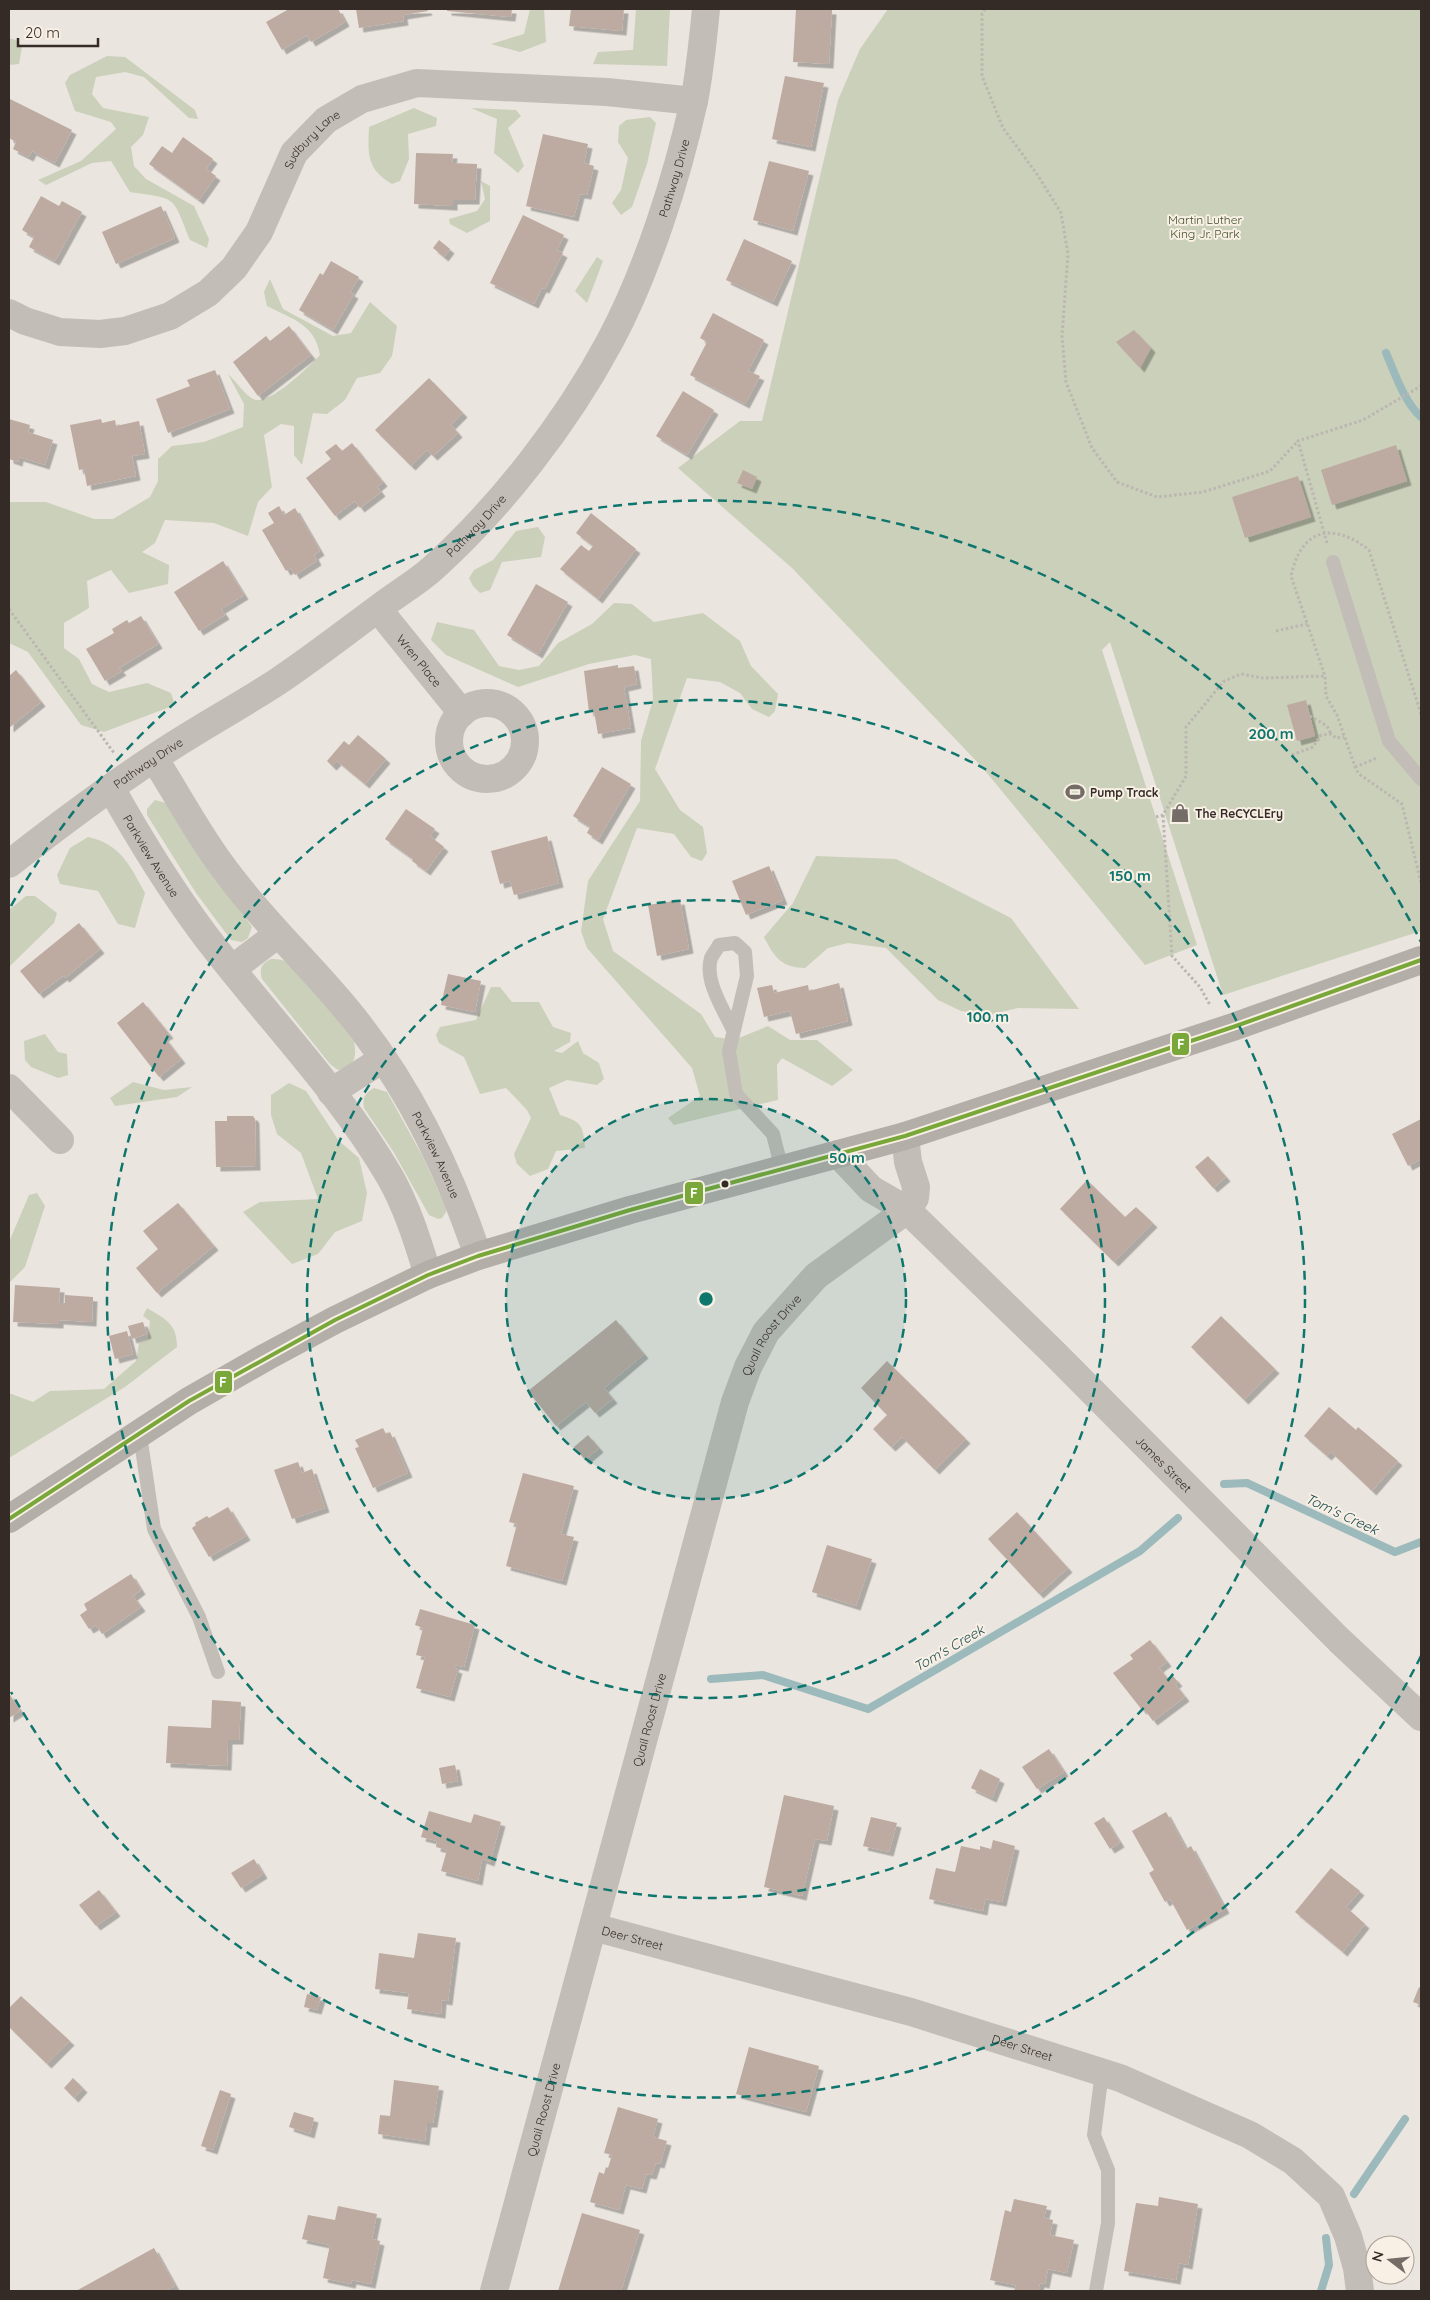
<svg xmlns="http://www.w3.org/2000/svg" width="1430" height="2300" font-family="Quicksand,sans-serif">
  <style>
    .green { fill: #cbd0ba }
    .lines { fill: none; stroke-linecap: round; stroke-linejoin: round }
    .stream { stroke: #9cbabb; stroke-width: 8 }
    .building { fill: #bdaaa1; filter: url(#shadow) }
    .path { stroke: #bcb6b1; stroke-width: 3; stroke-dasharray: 2.5 2.5; stroke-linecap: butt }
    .service { stroke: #c3bdb8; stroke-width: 14 }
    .minor { stroke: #c3bdb8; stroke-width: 28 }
    .secondary { stroke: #b4aea9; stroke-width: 28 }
    .bus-1-casing { stroke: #f8f0e5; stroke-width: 8 }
    .bus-1 { stroke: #7aa739; stroke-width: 4 }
    .ring { fill: none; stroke: #0f766e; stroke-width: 2.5; stroke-dasharray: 9 6 }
    .bus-dot { fill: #342b27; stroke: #f8f0e5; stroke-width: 2 }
    .labels { text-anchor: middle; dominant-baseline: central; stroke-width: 4; stroke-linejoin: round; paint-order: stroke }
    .street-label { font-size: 12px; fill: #342b27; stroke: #f8f0e5 }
    .park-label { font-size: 12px; fill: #43502c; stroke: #f8f0e5 }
    .poi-label { font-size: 12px; font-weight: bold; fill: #342b27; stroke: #f8f0e5; text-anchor: start }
    .water-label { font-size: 14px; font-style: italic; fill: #1f4e52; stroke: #f8f0e5 }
    .centre { fill: #0f766e; stroke: #f8f0e5; stroke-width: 2.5 }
    .ring-label { font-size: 15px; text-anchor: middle; font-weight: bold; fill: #0f766e; stroke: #f8f0e5; stroke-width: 4; stroke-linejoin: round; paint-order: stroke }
    .line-badge { stroke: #f8f0e5; stroke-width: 2 }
    .badge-label { font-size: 14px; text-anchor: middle; font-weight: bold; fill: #fff }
  </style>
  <defs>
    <filter id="shadow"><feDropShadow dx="4.5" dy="4.5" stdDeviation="0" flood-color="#0004"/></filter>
  </defs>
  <rect width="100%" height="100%" fill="#ebe5df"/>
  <path class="green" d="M530,9h14l2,33 -26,10 -29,-8 33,-10z
    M636,9h34l-3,57 -74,-2 5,-12 35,-2z
    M888,9h533v922l-198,64 -113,-353 -8,8 95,295 -52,20 -163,-198 -190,-199 -114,-100 62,-47h22l76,-321 22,-51z
    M9,38l7,2 6,7 -3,17 -10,1z
    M107,56l18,1 70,53 3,9 -9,-1 -45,-41 -19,-5 -29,5 -4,17 11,14 46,9 -6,18 -12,12 3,19 12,13 48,27 15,33 -2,9 -17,-8c-18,-45 -12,-41 -60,-48l-19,-31 -19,2 -46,22 -8,-5 43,-19 35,-32 -5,-7 -36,-11 -10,-28 5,-8z
    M414,108l23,10 -1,8 -28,8 1,25 -9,22 -8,3c-26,-15 -24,-31 -23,-57z
    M471,108l45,2 5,6 -13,12 16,38 -6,7 -24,-20 3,-34z
    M650,117l6,6 -9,41 -15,43 -11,8 -9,-12 9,-13 7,-32 -10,-16 1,-16 7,-6z
    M481,181l9,5v35l-23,12 -17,-9 -1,-5 28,-8 8,-12z
    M597,257l6,4 -16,42 -12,-12z
    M270,279l13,30 50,27 18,-3 19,-31 27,24 -5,30 -12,17 -23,5 -12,22 -18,14 -14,-1 -11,52 -8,-10v-29l-13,-2 -17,11 8,52 -14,15 -10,34 -34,-13 -49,-3 -10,23 -13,9 27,13 -1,19 -39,9 -18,-23 -24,11 2,27 -25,15v25l15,11 13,25 17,8 38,-9 24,10 4,12 -71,27 -23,-7 -53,-73 -19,-9v-141h37l48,17h19l37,-22 8,-16v-22l14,-13 32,-4 39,-15 1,-23 -16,-30c8,7 16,20 25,25 16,8 56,-33 67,-44 -5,-31 -28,-36 -53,-49l-3,-14z
    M538,527l7,10 -4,20 -39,5 -12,28 -10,3 -7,-7 -4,-8 5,-8 19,-10 23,-29z
    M614,603l18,1 22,18 49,-9 37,28 11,25 27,28 -3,17 -6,6 -17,-8 -12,-16 -20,-11 -33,-4 -32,91 25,41 23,17 4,26 -5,8 -11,-4 -17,-23 -37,-6 -34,91 10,32 88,63 14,23 19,3 34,-14 22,14h27l36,30 -21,16 -50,-28 -5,7 1,35 -104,25 -6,-7 32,-22 -8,-28 -105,-120 -6,-17 7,-50 52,-80 1,-60 12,-41 -2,-41 -16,-4 -46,9 -71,23 -72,-32 -15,-15 6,-18 37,8 25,36 20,4 20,-4 19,-23 34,-19z
    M155,800l11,3 36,56 48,65 2,3 -4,11 -6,4 -11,-2 -35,-47 -49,-78v-6z
    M88,837c33,7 42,29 57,56l-10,35 -17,-4 -20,-33 -38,-7 -3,-9 13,-27z
    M816,856l80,3 115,59 68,91 -61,-1 -30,7 -27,-4 -23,-11 -52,-52 -38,-5 -20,5 -23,20c-23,0 -31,-11 -41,-31l29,-34z
    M26,896h9l22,17 -3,10 -45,44v-57z
    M271,959c5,0 11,0 15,3 24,17 50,56 68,80 3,14 1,26 -16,28l-8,-6 -68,-85c-3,-9 -1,-16 9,-20z
    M491,987h9l12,15h27l14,25 18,6 -1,9 -16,9 8,2 16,-12 5,12 16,10 5,16 -7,6 -30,-5 -18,8 11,27c22,7 23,10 25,33l-29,3 -8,18 -18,7 -13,-12 -3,-10 17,-36 -4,-8 -21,-22 -26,6 -16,-37 -25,-14 -3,-8 4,-8 36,-7z
    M45,1034l13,18 9,2 1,21 -10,3 -27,-11 -6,-7 -1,-19z
    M133,1082l31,8 28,-3 -15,10 -62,9 -5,-8z
    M289,1083l17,8 33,50 20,17 8,35 -5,28 -27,11 -17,22 -26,10 -49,-52 17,-10 58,-3 -17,-46 -24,-19 -6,-19v-20z
    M374,1088l13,4 36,65 23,51v4l-4,6 -4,1 -9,-4 -36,-64 -29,-43c-2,-10 1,-15 10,-20z
    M37,1193l8,13 -20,61 -16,16v-41l20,-47z
    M147,1308c18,11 30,15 30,39l-52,40 -116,71v-65l24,9 17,-11 54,-2 32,-28 3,-18 9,-4 2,-18 -7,-5z"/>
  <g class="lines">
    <path class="stream" d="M1386,353c9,20 18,49 35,64
      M1224,1484l23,-1 148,69 26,-10
      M711,1679l52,-4 105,34 272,-158 38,-33
      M1354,2194l51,-75
      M1321,2291l8,-26 -3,-27"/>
  </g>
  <path class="building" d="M289,9h49l7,13 -34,20 -4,-7 -25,15 -16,-28z
    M356,9h71l1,2 -25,4 1,6 -45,7z
    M447,9h65l-1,8 -64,-6z
    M571,9h53l-2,22 -53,-5z
    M796,9l36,1 -3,54 -36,-2z
    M785,76l39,7 -13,64 -39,-8z
    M10,99l62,31 -17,33 -23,-12 -3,6 -16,-8 3,-7 -7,-4z
    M543,134l45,10 -4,19 10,3 -7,29 -7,-1 -6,23 -48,-11z
    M183,137l30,22 -7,10 10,7 -17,24 -50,-36 13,-18 10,7z
    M416,153l37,1 -1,9 25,1 -2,36h-22v6l-39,-2z
    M769,161l40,10 -16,60 -40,-11z
    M41,196l18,10 3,-5 20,11 -27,49 -26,-14 5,-10 -12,-7z
    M161,206l14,32 -59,26 -14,-32z
    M523,215l41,20 -7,15 6,3 -18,36 -3,-1 -8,16 -44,-21z
    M744,239l48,22 -19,41 -47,-22z
    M439,240l11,9 -6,8 -11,-9z
    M331,261l28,16 -9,15 4,2 -21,36 -34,-20 21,-37 3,2z
    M713,313l51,27 -16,31 12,5 -15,28 -55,-29 17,-33 -7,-4z
    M289,326l22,29 -53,41 -25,-34 33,-26 4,5z
    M1134,330l17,18 -11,20 -24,-26z
    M215,370l15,39 -62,24 -12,-34 34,-13 -3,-6z
    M429,378l34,35 -12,12 7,8 -25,23 -6,-6 -16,16 -36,-36z
    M683,391l31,19 -27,45 -31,-19z
    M9,419l21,6 -2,7 25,8 -8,25 -26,-8 -1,5 -9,-3z
    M101,419l1,4 13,-3 1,6 23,-5 6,33 -13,2 4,20 -49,10 -3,-17 -5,1 -9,-45z
    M352,443l31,39 -6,5 4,5 -21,16 -5,-7 -20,15 -29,-38 25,-19 -6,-7 11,-8 6,7z
    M1396,445l11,36 -75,24 -11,-35z
    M743,470l14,7 -5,12 -15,-6z
    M1298,476l13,41 -66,21 -13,-41z
    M279,506l5,9 11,-7 25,43 -6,4 3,6 -22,14 -4,-7 -5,3 -24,-41 12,-7 -6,-10z
    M591,513l45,36 -38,50 -38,-30 21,-24 8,6 4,-5 -17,-13z
    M223,561l21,34 -23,14 4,6 -26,16 -25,-39z
    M536,584l32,18 -30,52 -31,-19z
    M141,616l17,28 -39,24 3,3 -17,10 -19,-32 28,-16 -2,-4 15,-9 2,3z
    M618,665v3l16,-2 3,18 -13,3 7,41 -33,6 -4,-23 -5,1 -5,-41z
    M16,670l25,32 -32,26v-52z
    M1306,700l9,36 -18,5 -10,-36z
    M358,735l28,24 -21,25 -28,-23 -5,5 -5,-5 17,-20 5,4z
    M602,767l29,17 -33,56 -11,-7 3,-6 -17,-11z
    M406,809l29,20 -5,7 14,11 -18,24 -14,-10 1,-2 -28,-20z
    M547,836l12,47 -45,12 -4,-14 -10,3 -9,-33z
    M769,866l14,34 -37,15 -14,-34z
    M680,900l9,49 -32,7 -9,-51z
    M79,923l21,26 -35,29 -2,-2 -24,18 -19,-23z
    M448,974l33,7 -6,31 -34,-7z
    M839,983l9,38 -52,13 -6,-23 -26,6 -7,-29 15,-3 2,8 34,-8 1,6z
    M143,1002l26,32 -5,3 17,22 -22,18 -42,-54z
    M227,1116h26l2,3 1,47 -40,1 -1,-46h12z
    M1421,1119v40l-13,7 -16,-32z
    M1208,1156l18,21 -13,11 -18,-21z
    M1087,1180l38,37 11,-10 17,16 -39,39 -54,-53z
    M178,1203l36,43 -57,47 -21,-25 22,-19 -15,-18z
    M15,1285l45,3 -1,15h6v-8l28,2 -1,25 -33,-2v4l-46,-2z
    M1221,1316l54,53 -31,31 -53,-53z
    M616,1320l28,34 -40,34 9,11 -18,14 -9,-11 -30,24 -28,-35z
    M143,1322l4,12 -15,5 -4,-13z
    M127,1331l6,23 -18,5 -6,-23z
    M887,1361l79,78 -31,31 -33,-33 -11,10 -18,-18 14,-14 -26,-27z
    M1329,1407l27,23 2,-3 40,34 -26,30 -41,-39 -4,4 -23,-20z
    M383,1428l3,6 4,-2 18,41 -35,15 -18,-40 4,-1 -4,-7z
    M588,1435l11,13 -14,12 -11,-13z
    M298,1462l4,11 10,-4 13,39 -33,11 -18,-49z
    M523,1473l51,13 -13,48 13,3 -12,44 -56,-15 11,-42 -8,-2z
    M228,1507l18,29 -37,21 -17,-29 4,-3 -1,-2 12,-7 2,2z
    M1017,1512l51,56 -29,26 -51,-55z
    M827,1545l45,14 -16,47 -44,-14z
    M131,1574l10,16 -8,6 8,11 -39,27 -6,-9 -7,4 -9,-14 7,-5 -3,-6z
    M420,1609l55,16 -11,42 -9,-2 -1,3 4,1 -8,28 -34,-9 9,-31 -9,-2 7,-27 -8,-3z
    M1150,1640l17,22 -8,6 8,10 6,-2 5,6 -3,2 10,13 -32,24 -9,-12 -2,1 -29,-37 20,-14 -3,-4z
    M9,1693l11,18 -11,7z
    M212,1700l29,2 -2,38h-11l-1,26 -61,-3 2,-37 43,2z
    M1049,1749l15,23 -27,17 -15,-22z
    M455,1765l3,16 -16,3 -3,-16z
    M980,1769l20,10 -8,19 -21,-10z
    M784,1795l50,11 -7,35 -12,-2 -13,57 -38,-9z
    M429,1811l42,12 3,-9 27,8 -11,40 -8,-3 -4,22 -37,-10 6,-21 -11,-3 1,-6 -16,-4z
    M1166,1812l20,37 5,-3 34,63 -38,21 -17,-31 -5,3 -16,-29 5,-3 -22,-39z
    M871,1817l26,6 -8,29 -26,-6z
    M1104,1817l16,26 -10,6 -16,-26z
    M993,1840l22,6 -13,56 -17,-3 -2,12 -54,-12 7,-31 19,4 6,-26 19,4v-4l11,3z
    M254,1859l9,15 -22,14 -10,-15z
    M1331,1868l29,23 -14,16 19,17 -22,28 -48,-40z
    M99,1890l17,22 -20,14 -17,-21z
    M418,1933l38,5 -8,63 -6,-1 -1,14 -34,-5 2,-16 -34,-4 4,-36 35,5z
    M1419,1987l2,2v16l-8,-3z
    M307,1994l14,3 -4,13 -13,-3z
    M21,1996l49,45 -23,23 -38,-37v-19z
    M749,2047l70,19 -13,46 -70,-18z
    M73,2078l10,10 -9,10 -10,-10z
    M394,2080l45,6 -6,37h-6l-2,18 -47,-7 2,-19 10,1z
    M220,2090l11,4 -18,56 -12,-4z
    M618,2107l40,12 -5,18 14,4 -7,23 -4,-1 -4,12 -6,-1 -4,15 -16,-4 -7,25 -29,-8 9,-30 5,2 2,-7 2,1 4,-13 -8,-2z
    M294,2112l20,6 -4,16 -21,-7z
    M1159,2197l39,7 -10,61 -9,-2 -3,17 -52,-9 12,-68 22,3z
    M1014,2199l33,7 -3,12 9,2 -3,15 24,5 -7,33 -19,-4 -3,15 -5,-1 -2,8h-24l2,-6 -26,-5 15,-70 6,2z
    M338,2206l39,8 -5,25 8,2 -9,43 -19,-4 -1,4 -28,-6 7,-33 -28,-6 6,-24 27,5z
    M582,2213l58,17 -19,61h-63z
    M154,2248l21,38 -10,5h-89z"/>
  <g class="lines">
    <path class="path" d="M985,9l-3,5v62l21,52 34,46 24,39 7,41 -6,82 4,46 26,66 25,34 40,15 46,-5 67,-21 28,-30
      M1327,543l-29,-102 65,-21 58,-34
      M9,609l105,144
      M1276,631l31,-7
      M1421,714l-52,-164c-37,-29 -68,-21 -78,26l34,100 1,20 11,19 18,52 4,7 43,30 19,79
      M1310,716l17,10 4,8
      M1292,755l21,-8 8,-12 10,-1 5,4 8,-1
      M1355,767l22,-9
      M1163,815l9,141 28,31 10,18
      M1156,817l7,-2 23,-39v-49l38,-46 17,-7 22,4 62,-2"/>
    <path class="service" d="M1333,562l56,179 32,38
      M733,1030c-9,-20 -29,-49 -22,-72 2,-4 6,-9 8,-13l16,-2 10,9 2,24 -18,75 7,43 37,40 9,36
      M140,1435l14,94 45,88 19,55
      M1096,2291l12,-68v-53l-14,-35 8,-63"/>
    <g class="minor">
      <path id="s1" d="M9,313l16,8 35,11 40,2 25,-3 45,-15 38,-23 26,-25 25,-36 35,-79 32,-33 36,-21 55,-16 190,9 87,9"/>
      <path id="s2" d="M378,609l84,104"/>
      <circle cx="487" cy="741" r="38"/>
      <path id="s3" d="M154,758c26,41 48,83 78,121 35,46 78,86 115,131 59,71 102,159 131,246"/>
      <path id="s4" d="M111,788c28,50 58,99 93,146 61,81 135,155 186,243 17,30 28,65 38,98"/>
      <path id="s5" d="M9,864c47,-37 95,-73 145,-106 40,-27 83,-50 123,-76 36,-24 69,-50 103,-75 17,-13 36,-24 52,-38 69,-62 134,-146 178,-228 37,-69 67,-163 84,-240 6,-30 9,-62 12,-92"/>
      <path d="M232,969l46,-35"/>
      <path d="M9,1088l51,52"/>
      <path d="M331,1092l52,-33"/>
      <path id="s6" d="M838,1154l33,35 36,21 148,144 284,286 82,77"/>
      <path id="s7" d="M593,1927l318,85 209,66 130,57 43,26 38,35 17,40 9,32 3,23"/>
      <path id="s8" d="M494,2291l241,-889 13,-35 18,-35 50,-56 91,-66 8,-12 1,-11 -8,-25 -3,-26"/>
    </g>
    <path class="secondary" d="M9,1519l180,-118 77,-44 69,-37 93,-45 50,-19 152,-46 275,-74 328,-109 188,-67"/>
    <g class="bus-1-casing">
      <path id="bus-1" d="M9,1519l180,-118 146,-81 93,-45 50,-19 152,-46 275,-74 328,-109 188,-67"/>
    </g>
    <use href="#bus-1" class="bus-1"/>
  </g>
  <circle cx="706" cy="1299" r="200" fill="#0f766e" fill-opacity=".12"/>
  <g class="ring">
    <circle cx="706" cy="1299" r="200"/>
    <circle cx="706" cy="1299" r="399"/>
    <circle cx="706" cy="1299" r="599"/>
    <path d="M1421 1656A799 799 0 0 1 11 1692M11 906A799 799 0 0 1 1421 942"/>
  </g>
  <defs>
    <g id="stadium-bare" transform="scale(1.5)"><path d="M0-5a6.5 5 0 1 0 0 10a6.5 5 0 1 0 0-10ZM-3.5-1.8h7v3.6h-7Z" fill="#746c67" stroke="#f8f0e5" stroke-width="2.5" paint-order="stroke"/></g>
    <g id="shop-bare" transform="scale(1.5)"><path d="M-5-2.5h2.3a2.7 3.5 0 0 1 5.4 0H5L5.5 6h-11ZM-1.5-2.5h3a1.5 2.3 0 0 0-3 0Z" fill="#746c67" stroke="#f8f0e5" stroke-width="2.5" paint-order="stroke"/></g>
  </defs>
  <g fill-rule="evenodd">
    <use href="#stadium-bare" x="1075" y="792"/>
    <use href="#shop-bare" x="1180" y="813"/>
  </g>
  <circle class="bus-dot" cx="725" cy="1184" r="4.5"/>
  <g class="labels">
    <g class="street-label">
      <text stroke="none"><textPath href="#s1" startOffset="400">Sudbury Lane</textPath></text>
      <text stroke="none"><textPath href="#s5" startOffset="982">Pathway Drive</textPath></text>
      <text stroke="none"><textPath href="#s5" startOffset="578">Pathway Drive</textPath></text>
      <text stroke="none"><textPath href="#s2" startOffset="66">Wren Place</textPath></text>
      <text stroke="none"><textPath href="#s5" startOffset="172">Pathway Drive</textPath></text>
      <text stroke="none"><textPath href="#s4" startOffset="79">Parkview Avenue</textPath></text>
      <text stroke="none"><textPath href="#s3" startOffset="489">Parkview Avenue</textPath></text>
      <text stroke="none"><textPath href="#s8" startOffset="998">Quail Roost Drive</textPath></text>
      <text stroke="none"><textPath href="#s6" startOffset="451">James Street</textPath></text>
      <text stroke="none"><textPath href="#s8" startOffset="592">Quail Roost Drive</textPath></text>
      <text stroke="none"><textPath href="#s7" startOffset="41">Deer Street</textPath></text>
      <text stroke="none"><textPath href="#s7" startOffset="446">Deer Street</textPath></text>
      <text stroke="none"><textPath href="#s8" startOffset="188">Quail Roost Drive</textPath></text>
    </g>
    <g class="park-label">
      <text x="1205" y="219">Martin Luther<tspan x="1205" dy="14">King Jr. Park</tspan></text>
    </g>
    <g class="poi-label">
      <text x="1090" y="792">Pump Track</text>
      <text x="1195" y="813">The ReCYCLEry</text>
    </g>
    <g class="water-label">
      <text transform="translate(1342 1514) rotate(25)">Tom's Creek</text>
      <text transform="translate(949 1648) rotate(-30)">Tom's Creek</text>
    </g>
  </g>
  <circle cx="706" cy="1299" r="8" class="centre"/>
  <g class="ring-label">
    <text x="1271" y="739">200 m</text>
    <text x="1130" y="881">150 m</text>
    <text x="988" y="1022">100 m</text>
    <text x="847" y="1163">50 m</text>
  </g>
  <g class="line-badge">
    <rect x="1171" y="1032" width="19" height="24" rx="5" fill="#7aa739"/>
    <rect x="684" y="1181" width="20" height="24" rx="5" fill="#7aa739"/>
    <rect x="214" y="1370" width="19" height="24" rx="5" fill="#7aa739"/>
  </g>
  <g class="badge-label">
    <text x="1181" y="1049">F</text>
    <text x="694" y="1198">F</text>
    <text x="223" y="1387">F</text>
  </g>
  <rect width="1430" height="2300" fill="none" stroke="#342b27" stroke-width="20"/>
  <g transform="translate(1390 2260) rotate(286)"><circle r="24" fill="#f8f0e5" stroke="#aaa199"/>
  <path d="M0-4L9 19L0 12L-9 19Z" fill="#746c67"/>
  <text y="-8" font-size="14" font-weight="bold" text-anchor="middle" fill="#342b27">N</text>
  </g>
  <path d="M18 38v8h80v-8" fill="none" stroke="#342b27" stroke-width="2.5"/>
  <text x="25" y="38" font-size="15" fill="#342b27" stroke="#f8f0e5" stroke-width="4" paint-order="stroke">20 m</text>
</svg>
